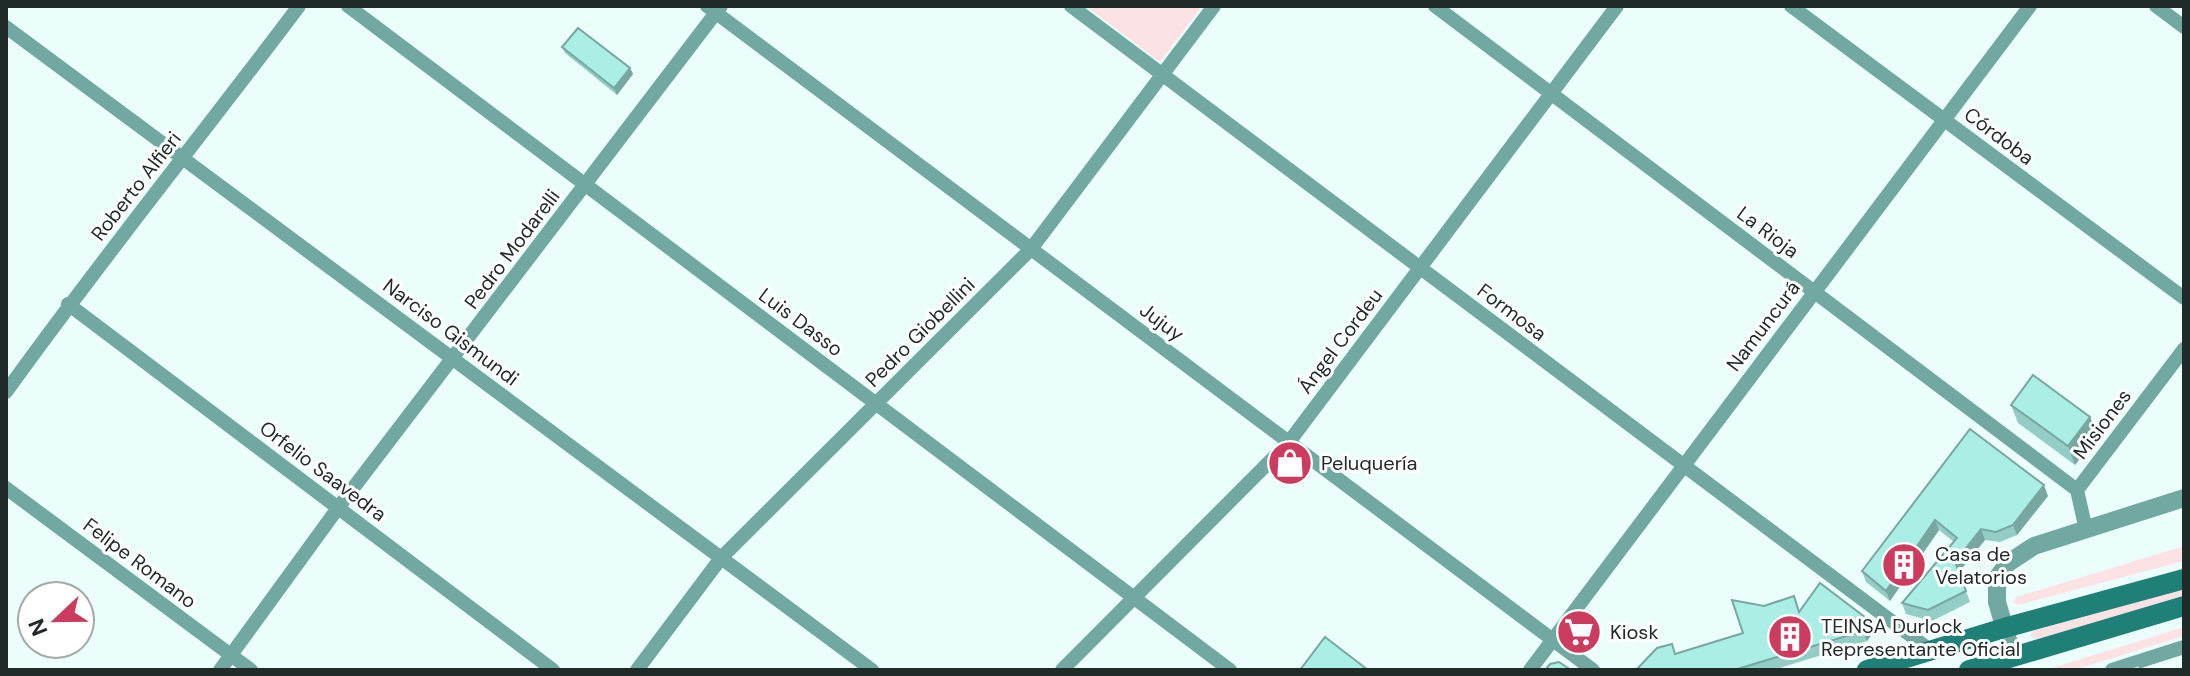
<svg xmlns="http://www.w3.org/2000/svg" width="2190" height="676" font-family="'DM Sans',sans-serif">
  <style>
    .green { fill: #fce2e5 }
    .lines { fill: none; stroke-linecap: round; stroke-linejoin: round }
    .minor { stroke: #72a8a2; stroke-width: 14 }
    .tertiary { stroke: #72a8a2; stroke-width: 18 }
    .secondary { stroke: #1f8078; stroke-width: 20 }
    .wall { fill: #93cdc6 }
    .shaded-wall { fill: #78a7a1 }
    .building { fill: #abeee6; stroke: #78a7a1; stroke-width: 2 }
    .labels { text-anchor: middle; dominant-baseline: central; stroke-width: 6; stroke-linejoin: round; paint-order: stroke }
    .street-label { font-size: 20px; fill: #1f2a29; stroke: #fff }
    .poi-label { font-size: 20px; fill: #1f2a29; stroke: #fff; text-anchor: start }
  </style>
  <rect width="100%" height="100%" fill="#ebfefb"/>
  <path class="green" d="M1086,6h116l-42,56z
    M2184,546v15l-166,44 -5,-3 3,-5z
    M2184,588v9l-148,42 -6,-3 3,-5z
    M2184,627v9l-110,34h-29z"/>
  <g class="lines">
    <path class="minor" d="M348,6l882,664
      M707,6l886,664
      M1071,6l859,644
      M1435,6l642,484
      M1791,6l393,292
      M2156,6l28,21
      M6,27l866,643
      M68,304l485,366
      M6,392c94,-131 196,-257 293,-386
      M6,488l245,182
      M2086,530l-9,-40 107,-141
      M220,670l118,-162 383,-502
      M637,670l84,-112 310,-309 183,-243
      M1062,670l227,-228 328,-436
      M1530,670l500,-664
      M2112,670l72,-23"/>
    <path class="tertiary" d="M2013,657l-16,-55v-24l11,-15 26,-17 150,-48"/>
    <path class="secondary" d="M1867,670l137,-42 180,-49
      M1969,670l215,-64"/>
  </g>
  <path class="wall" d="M562,47l68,21 3,6 -16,21 -52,-42z
    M2011,405l79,12 7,18 -22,30 -57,-42z
    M1970,429l78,67 -31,39 -17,7 -15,-2 -26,32 11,30 -38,19 -26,-7 -4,-11 52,-61 -15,-12 -49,71 -24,-19 -4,-11z
    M1799,612l75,19 -7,10 -94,29h-137l40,-16 67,-21z"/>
  <path class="shaded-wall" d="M630,68l3,6 -16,21 -3,-7z
    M2090,417l7,18 -22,30 -7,-19z
    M2044,485l4,11 -31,39 -4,-10z
    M1935,520l4,10 -49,71 -4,-10z
    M1981,529l4,11 -27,33 -3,-11z
    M1870,621l4,10 -7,10 -4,-10z"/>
  <path class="building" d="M578,28l52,40 -16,20 -52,-41z
    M2033,375l57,42 -22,29 -57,-41z
    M1970,429l74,56 -31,40 -17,7 -15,-3 -26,33 11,29 -38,19 -26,-7 55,-65 -22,-18 -49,71 -24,-20z
    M1820,583l50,38 -7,10 -129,39h-98l21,-22 15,-4 3,10 68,-21 -11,-33 32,6 30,-10 5,16z
    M1325,637l43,33h-68z
    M1559,662l12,8h-26l5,-6z
    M2139,665l2,5h-18z"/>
  <defs>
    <g id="shop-disc" transform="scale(2.3)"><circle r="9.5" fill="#cb3c5e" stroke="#fff"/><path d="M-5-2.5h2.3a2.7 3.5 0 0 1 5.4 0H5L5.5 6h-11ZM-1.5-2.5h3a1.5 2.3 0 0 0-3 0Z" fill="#fff"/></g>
    <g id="building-disc" transform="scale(2.3)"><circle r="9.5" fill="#cb3c5e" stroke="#fff"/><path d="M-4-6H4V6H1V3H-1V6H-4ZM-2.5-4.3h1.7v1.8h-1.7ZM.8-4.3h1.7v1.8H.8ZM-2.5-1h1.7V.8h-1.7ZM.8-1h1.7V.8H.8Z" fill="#fff"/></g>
    <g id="supermarket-disc" transform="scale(2.3)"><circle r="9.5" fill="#cb3c5e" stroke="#fff"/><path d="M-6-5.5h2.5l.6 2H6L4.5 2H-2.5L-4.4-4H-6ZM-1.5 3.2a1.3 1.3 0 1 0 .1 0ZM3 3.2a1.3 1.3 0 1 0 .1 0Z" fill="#fff"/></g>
  </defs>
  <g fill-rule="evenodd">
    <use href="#shop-disc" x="1290" y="463"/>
    <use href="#building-disc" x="1904" y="565"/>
    <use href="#supermarket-disc" x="1579" y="632"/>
    <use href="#building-disc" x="1790" y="637"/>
  </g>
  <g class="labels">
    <g class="street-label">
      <text transform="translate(1999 136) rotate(37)">Córdoba</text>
      <text transform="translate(136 186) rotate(-52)">Roberto Alfieri</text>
      <text transform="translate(1768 232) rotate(37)">La Rioja</text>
      <text transform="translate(512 249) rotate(-53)">Pedro Modarelli</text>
      <text transform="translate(1512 312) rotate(37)">Formosa</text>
      <text transform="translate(801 322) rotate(37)">Luis Dasso</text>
      <text transform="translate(1162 322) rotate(37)">Jujuy</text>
      <text transform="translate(1763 326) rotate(-53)">Namuncurá</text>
      <text transform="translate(451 332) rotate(37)">Narciso Gismundi</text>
      <text transform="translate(920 332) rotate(-45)">Pedro Giobellini</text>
      <text transform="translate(1340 341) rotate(-53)">Ángel Cordeu</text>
      <text transform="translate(2102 424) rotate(-53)">Misiones</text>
      <text transform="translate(323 471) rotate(37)">Orfelio Saavedra</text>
      <text transform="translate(140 563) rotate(37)">Felipe Romano</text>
    </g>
    <g class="poi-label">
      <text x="1321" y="463">Peluquería</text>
      <text x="1935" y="554">Casa de<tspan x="1935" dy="23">Velatorios</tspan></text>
      <text x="1821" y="626">TEINSA Durlock<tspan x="1821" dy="23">Representante Oficial</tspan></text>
      <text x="1610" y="632">Kiosk</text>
    </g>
  </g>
  <rect width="2190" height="676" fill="none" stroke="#1f2a29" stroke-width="16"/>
  <g transform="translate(56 620) rotate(248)"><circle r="38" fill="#ffffff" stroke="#a5aaa9" stroke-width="2"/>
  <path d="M0-6L14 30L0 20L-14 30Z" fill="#cb3c5e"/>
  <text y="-12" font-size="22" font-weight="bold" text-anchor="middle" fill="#1f2a29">N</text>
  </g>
</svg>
